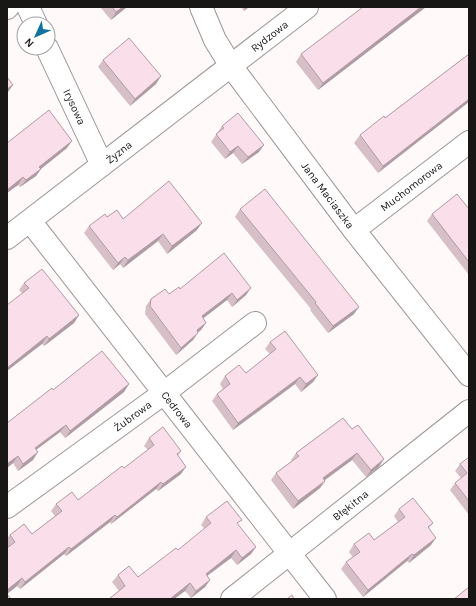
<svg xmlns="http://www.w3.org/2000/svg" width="476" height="606" font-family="Karla,sans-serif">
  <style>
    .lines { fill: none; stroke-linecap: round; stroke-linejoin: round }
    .minor-casing { stroke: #9e9595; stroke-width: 24 }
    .minor { stroke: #fff; stroke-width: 22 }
    .wall { fill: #d7bfc8 }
    .shaded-wall { fill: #af9ba3 }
    .building { fill: #fadee9; stroke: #af9ba3 }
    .labels { text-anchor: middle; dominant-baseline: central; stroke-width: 4; stroke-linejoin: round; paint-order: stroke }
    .street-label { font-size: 11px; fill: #191616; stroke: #fff }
  </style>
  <rect width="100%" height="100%" fill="#fff9f9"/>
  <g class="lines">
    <g class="minor-casing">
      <g id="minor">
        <path d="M28,7l8,17"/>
        <path id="s1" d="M201,7l14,33 16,26 123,164 115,145"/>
        <path d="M7,8l1,-1"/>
        <path id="s2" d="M47,48l55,117"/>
        <path id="s3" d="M30,221l295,378"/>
        <path id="s4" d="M354,230l115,-88"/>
        <path id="s5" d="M7,238l300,-231"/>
        <path id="s6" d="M7,507l157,-114 91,-70"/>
        <path id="s7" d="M232,599l237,-188"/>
      </g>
    </g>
    <use href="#minor" class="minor"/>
  </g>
  <path class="wall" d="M100,7h27l-16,13z
    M241,7h8l-5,4z
    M363,7h63l-108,83 -22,-28 5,-8z
    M469,54l-91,119 -24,-30 6,-8 25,-17z
    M103,60l58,16 -5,8 -26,22 -32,-39z
    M222,126l37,26 -17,12 -9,-11 -8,6 -14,-17z
    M7,143l60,5 -26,21 -5,7 -16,11 -2,-2 -11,8z
    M240,209l114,105 -26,19 -18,-23 1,-1 -76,-92z
    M469,209v66l-42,-54 5,-7z
    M107,217l16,2 74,11 -30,24 -9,-13 -35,27 -3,-4 -7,6 -29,-37 5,-7z
    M24,283l55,32 -5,8 -30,23 -2,-2 -20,-51 -3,-3z
    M251,288l-5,7 -14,12 -5,-7 -24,18 3,5 -5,7 -3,2 -5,8 -17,15 -31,-41 1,-8 5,-7 18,-5z
    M270,342l48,33 -5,7 -12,10 -6,-8 -62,46 -21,-29 5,-7 6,-5 -3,-5 5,-8 21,-3 24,-19 -5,-5z
    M129,384l-5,8 -59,46 -5,-6 -24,18 -3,10 -15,11 -5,-8 -6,5v-46v1l46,-33z
    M343,418l36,49 -13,10 -14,-17 -27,20v1l-5,7 -27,21 -22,-29 5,-7 16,-12 -1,-1 5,-7z
    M149,438l32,13 -3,5 3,18 -23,17 -2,-2 -45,35 -1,-2 -44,34 -2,-2 -44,35 -3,-3 -10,8 1,-47 -1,-1v-8l3,-3 22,-1 23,-18 -4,-5 5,-7 22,-4 46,-32 24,-18 -4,-4z
    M469,457v58l-19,-25 5,-7 6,-5 -6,-7 5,-7z
    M399,509l34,14 -4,5 2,17 -22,18 -2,-2 -44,36 -22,-28 5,-7 7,-5 -4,-5 5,-8 20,-4 24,-18 -4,-6z
    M206,517l32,8 18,22 -5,7 -14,11 -6,-7 -24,18 3,4 -5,7 -14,11 -6,-7 -11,8h-65l10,-8 -7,-9 6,-7 20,2 40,-27 27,-21 -4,-4z"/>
  <path class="shaded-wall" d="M123,7h4l-16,13 5,-8z
    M246,7h3l-5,4z
    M421,7h5l-108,83 5,-7z
    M161,76l-5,8 -26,22 5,-7z
    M13,85l-5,7h-1v-3z
    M469,99v3l-91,71 5,-7z
    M72,141l-5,7 -30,24 4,-3 -5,7 -16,11 6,-7 13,-13z
    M264,145l-5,7 -17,12 6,-7z
    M238,146l-5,7 -8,6 5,-7z
    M23,177l-5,8 -11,8v-3z
    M202,223l-5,7 -30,24 5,-8z
    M163,234l-5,7 -35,27 5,-8z
    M125,257l-5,7 -7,6 5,-7z
    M251,288l-5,7 -14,12 5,-7z
    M232,293l-5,7 -31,24 6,-8z
    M359,307l-5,7 -26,19 5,-7z
    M79,315l-5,8 -30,23 5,-7z
    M206,323l-5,7 -9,7 5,-7z
    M198,333l-5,7 -17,15 5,-7z
    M47,336l-5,8 -35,27v-3z
    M318,375l-5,7 -12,10 5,-8z
    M300,377l-5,7 -62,46 5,-7z
    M129,384l-5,8 -59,46 5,-7z
    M66,425l-6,7 -31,23 6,-7z
    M38,452l-5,8 -15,11 5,-7z
    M357,453l-5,7 -34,25 5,-7z
    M18,456l-5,7 -6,5v-4z
    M384,459l-5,8 -13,10 5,-7z
    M186,467l-5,7 -23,17 5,-7z
    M325,481l-5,7 -27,21 5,-8z
    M161,482l-5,7 -45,35 6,-7z
    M115,515l-5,7 -44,34 5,-7z
    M436,538l-5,7 -22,18 5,-8z
    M69,547l-5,7 -44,35 5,-7z
    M256,547l-5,7 -14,11 5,-7z
    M236,550l-5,8 -31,23 6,-7z
    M412,554l-5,7 -44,36 5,-7z
    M22,578l-5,8 -10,8v-4z
    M210,580l-5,7 -14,11 5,-7z
    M190,583l-5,8 -11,8h-4z"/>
  <path class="building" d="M112,7h11l-7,5z
    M363,7h58l-98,76 -22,-29z
    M129,38l32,38 -26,23 -32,-39z
    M469,54v45l-86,67 -23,-31 24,-19 1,2z
    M7,77l6,8 -6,4z
    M49,110l23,31 -33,26 2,2 -15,11 -3,-3 -16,13v-47z
    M238,113l26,32 -16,12 -10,-11 -8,6 -14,-18 8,-6 -2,-2z
    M169,181l33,42 -30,23 -9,-12 -35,26 -3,-3 -7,6 -29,-37 16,-12 2,3 10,-7 6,9z
    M265,189l94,118 -26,19 -18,-23 1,-1 -76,-93z
    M457,194l12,15v53l-37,-48z
    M224,253l27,35 -14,12 -5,-7 -30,23 4,7 -9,7 1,3 -17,15 -31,-42 1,-7 14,-10 4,5 10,-7 1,2z
    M42,269l37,46 -30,24 -2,-3 -40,32v-63l22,-17 -5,-5z
    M285,331l33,44 -12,9 -6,-7 -62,46 -21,-29 13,-10 -5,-8 14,-11 7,8 30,-24 -6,-7z
    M102,351l27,33 -59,47 -4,-6 -31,23 3,4 -15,12 -5,-8 -11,8v-42v1l45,-35 1,2z
    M343,418l9,11 6,-4 26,34 -13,11 -14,-17 -34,25 2,3 -27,20 -22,-28 23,-17 -3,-3z
    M163,427l18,24 -4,3 9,13 -23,17 -2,-2 -44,35 -2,-2 -44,34 -2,-2 -44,35 -3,-4 -15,12v-42l8,-6 -5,-7 14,-11 8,10 30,-23 -6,-7 16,-12 6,8 44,-34 2,2 30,-23 -5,-7z
    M469,457v44l-14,-18 12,-10 -7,-9z
    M413,498l20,25 -5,4 8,11 -22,17 -2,-1 -44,36 -22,-28 14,-10 -6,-8 15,-11 5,7 31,-23 -6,-8z
    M227,501l15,19 -5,3 19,24 -14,11 -6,-8 -30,24 4,6 -14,11 -6,-8 -20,16h-61l16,-13 -7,-11 11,-9 9,11 38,-29 2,2 33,-27 -5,-6z
    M469,587v12h-15z
    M7,594l4,5h-4z
    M292,595l2,4h-7z"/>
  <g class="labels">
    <g class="street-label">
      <text stroke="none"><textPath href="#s5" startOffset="331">Rydzowa</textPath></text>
      <text stroke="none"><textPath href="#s2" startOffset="65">Irysowa</textPath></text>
      <text stroke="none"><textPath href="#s5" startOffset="141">Żyzna</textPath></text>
      <text stroke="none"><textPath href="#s4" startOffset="72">Muchomorowa</textPath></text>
      <text stroke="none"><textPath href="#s1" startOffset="228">Jana Maciaszka</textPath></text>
      <text stroke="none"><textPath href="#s3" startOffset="239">Cedrowa</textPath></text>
      <text stroke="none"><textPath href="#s6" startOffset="155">Żubrowa</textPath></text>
      <text stroke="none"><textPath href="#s7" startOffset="151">Błękitna</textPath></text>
    </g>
  </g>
  <rect width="476" height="606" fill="none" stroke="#191616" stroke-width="16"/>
  <g transform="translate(36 36) rotate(225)"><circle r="19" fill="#ffffff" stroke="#a3a2a2"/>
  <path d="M0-3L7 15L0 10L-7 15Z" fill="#1173a0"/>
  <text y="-6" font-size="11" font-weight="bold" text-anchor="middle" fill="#191616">N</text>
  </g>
</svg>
